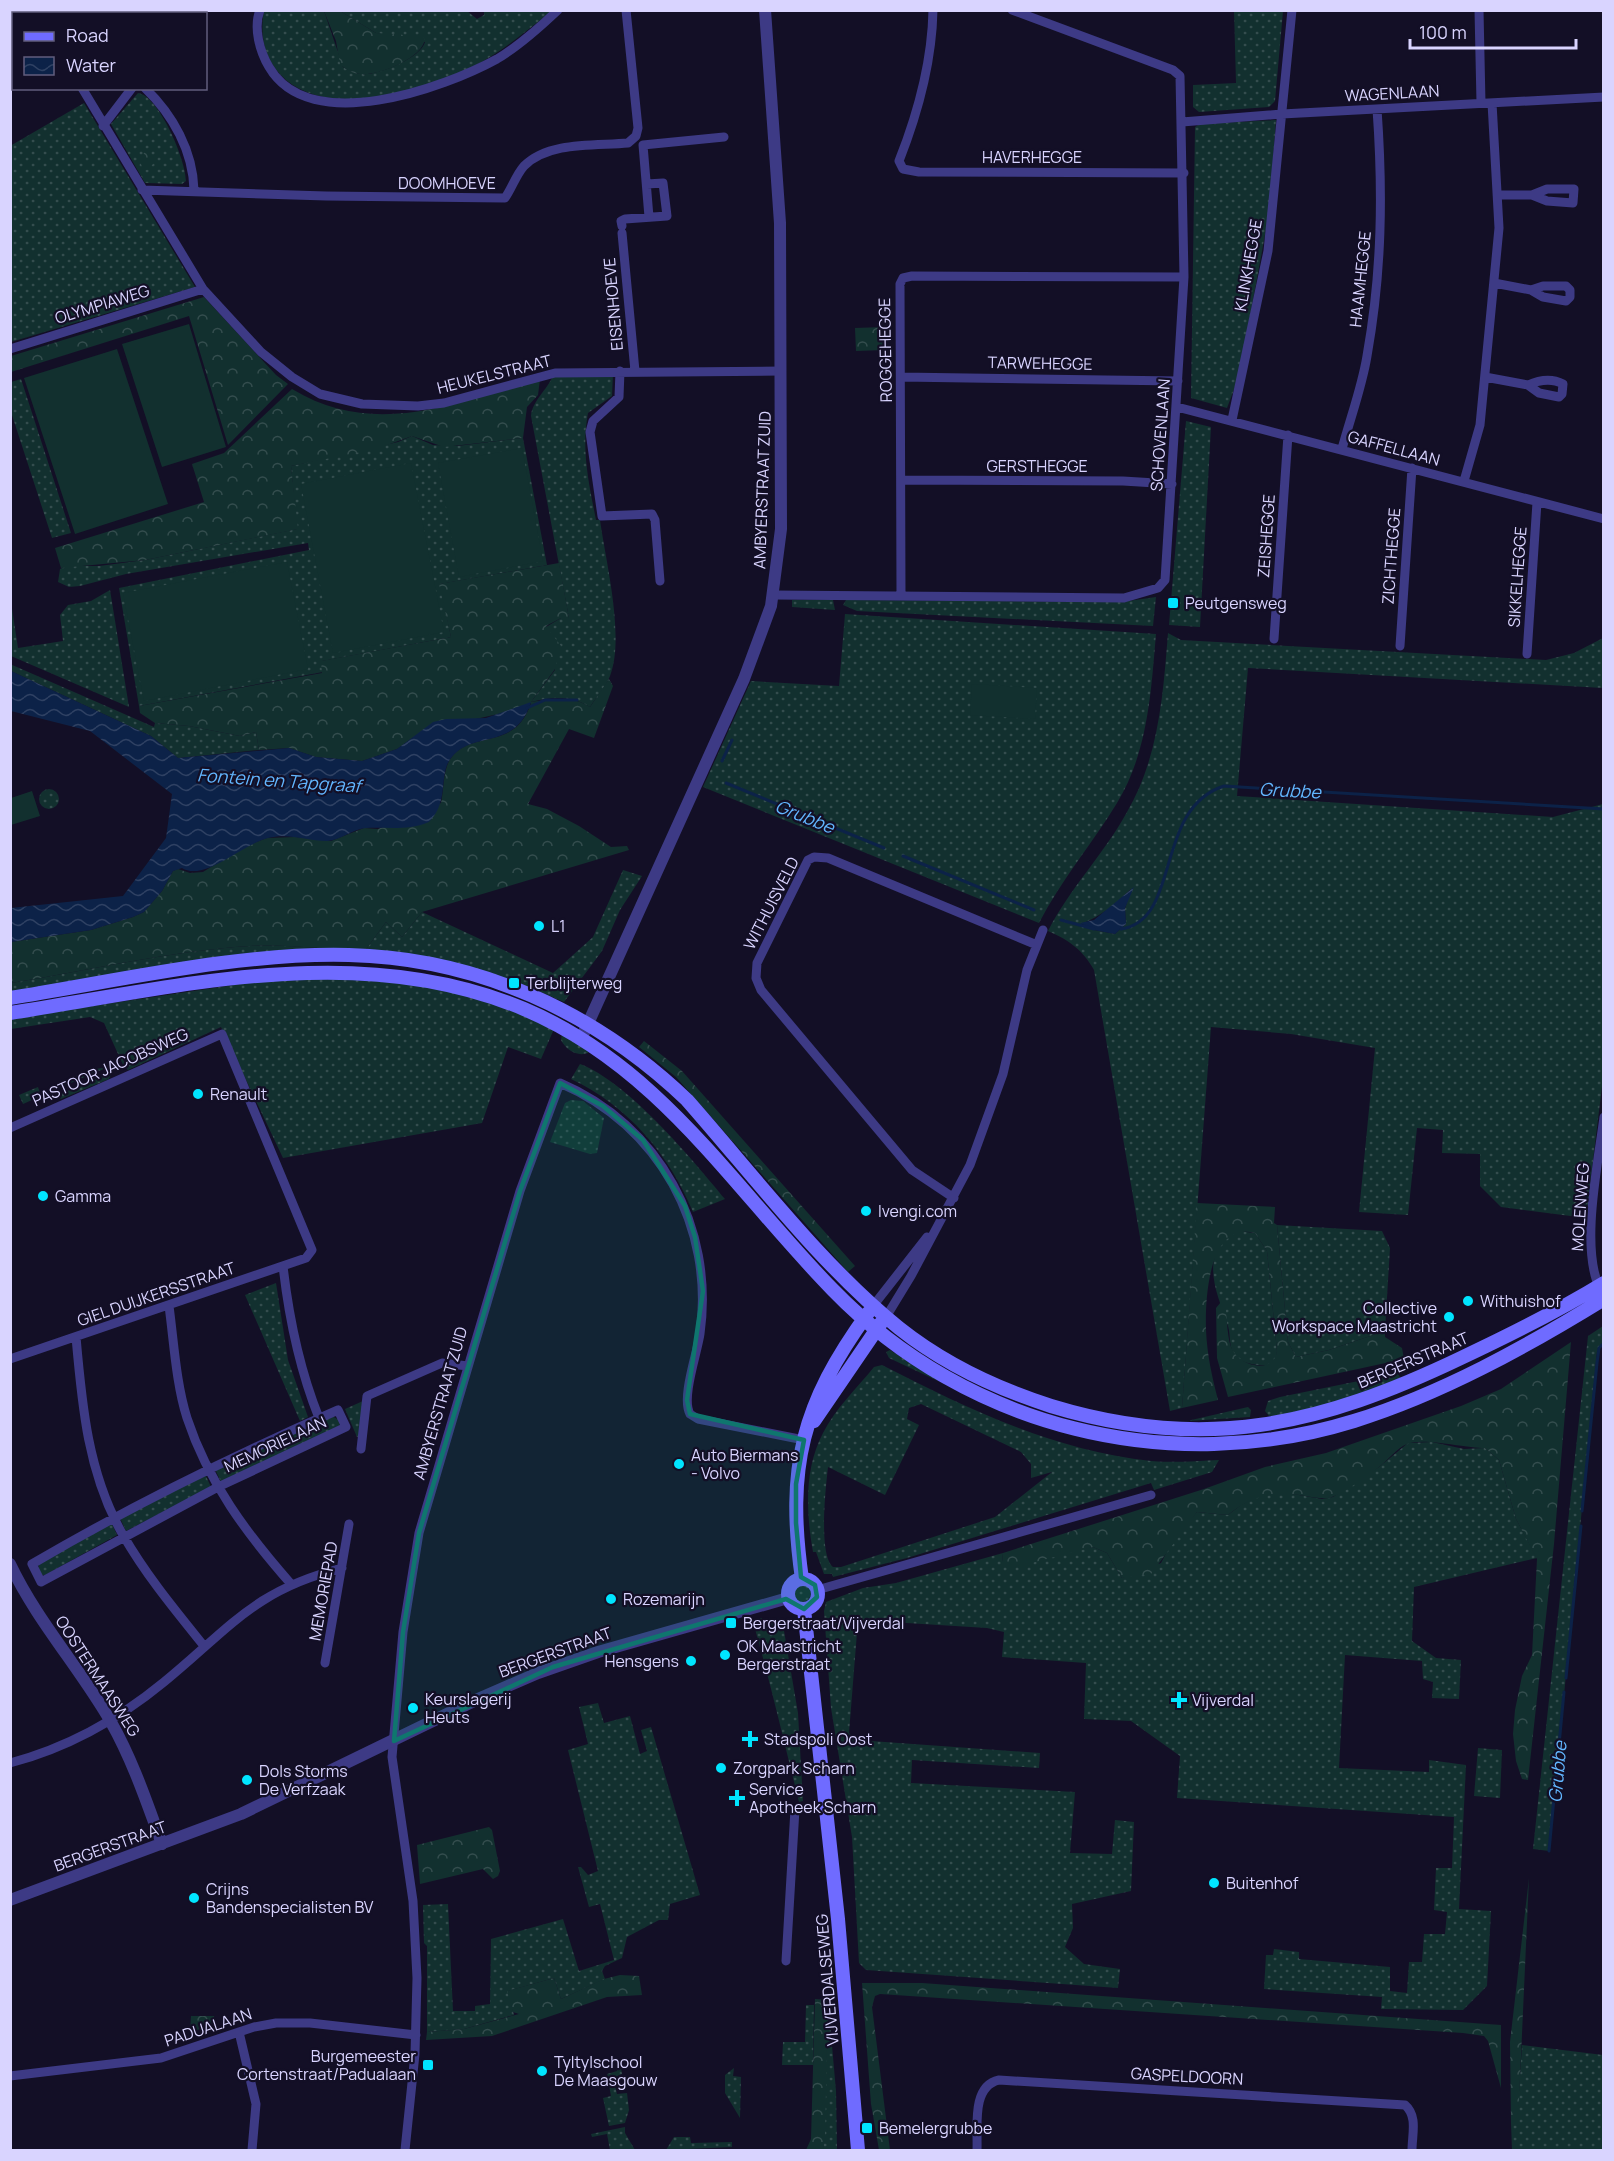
<svg xmlns="http://www.w3.org/2000/svg" width="1614" height="2161" font-family="Manrope,sans-serif">
  <style>
    .grass { fill: url(#grass-dots); fill-rule: evenodd }
    .forest { fill: url(#forest-crowns) }
    .garden { fill: #12302f }
    .water { fill: url(#water-waves) }
    .lines { fill: none; stroke-linecap: round; stroke-linejoin: round }
    .stream { stroke: #0c2248; stroke-width: 3 }
    .minor { stroke: #3d3a85; stroke-width: 9 }
    .tertiary { stroke: #3d3a85; stroke-width: 12 }
    .secondary { stroke: #6f6bff; stroke-width: 14 }
    .marked { fill: #0f766e; fill-opacity: 0.2; stroke: #0f766e; stroke-width: 4.5; stroke-linejoin: round }
    .poi-dot { fill: #00e5ff; stroke: #130f26; stroke-width: 2 }
    .labels { text-anchor: middle; dominant-baseline: central; stroke-width: 4.5; stroke-linejoin: round; paint-order: stroke }
    .street-label { font-size: 16px; fill: #d9d4ff; stroke: #130f26 }
    .poi-label { font-size: 16px; fill: #d9d4ff; stroke: #130f26; text-anchor: start }
    .water-label { font-size: 18px; font-style: italic; fill: #62b6ff; stroke: #130f26 }
  </style>
  <defs>
    <pattern id="grass-dots" width="8" height="8" patternUnits="userSpaceOnUse" patternTransform="scale(1.5)"><rect width="8" height="8" fill="#12302f"/><path d="M2 2h.1M6 6h.1" fill="none" stroke="#344d4e" stroke-width="1.8" stroke-linecap="round"/></pattern>
    <pattern id="forest-crowns" width="20" height="18" patternUnits="userSpaceOnUse" patternTransform="scale(1.5)"><rect width="20" height="18" fill="#12302f"/><path d="M2 6a3 3 0 1 1 6 0M12 15a3 3 0 1 1 6 0" fill="none" stroke="#344d4e"/></pattern>
    <pattern id="water-waves" width="16" height="10" patternUnits="userSpaceOnUse" patternTransform="scale(1.5)"><rect width="16" height="10" fill="#0c2248"/><path d="M0 5q4-4 8 0t8 0" fill="none" stroke="#2f4163"/></pattern>
  </defs>
  <rect width="100%" height="100%" fill="#130f26"/>
  <path class="grass" d="M264,11h60l19,56c6,3 11,7 18,7 16,2 60,-16 64,-32l-49,-9 -36,-22h127l10,8 7,-4v-4h68c-25,19 -50,41 -78,55 -48,24 -142,53 -188,14 -21,-18 -27,-43 -22,-69z
    M1234,11h49l-8,90 -6,6 -70,5 -6,-5v-22l43,-2z
    M138,93c21,3 48,67 48,88l-4,3 -37,-1 -34,-59z
    M84,103l111,184 -184,55 -1,-196z
    M1276,120l-7,93 -30,163 -12,32 -36,-10 4,-271 5,-3z
    M613,374l-1,22 -24,17c-7,37 1,71 8,107h4c6,43 25,117 10,156 -4,11 -14,21 -20,31 -20,-12 -37,-10 -59,-5l24,-32 -9,-43 15,-9h8l-38,-202c1,-15 16,-26 22,-40z
    M21,379l50,154 -19,5 -41,-126v-30z
    M1186,421l25,6 -11,200 -31,-2z
    M412,436l21,9 24,1 66,-8 24,127 -107,19 11,53 -129,24 1,11 -184,34 -20,-118 190,-38 -1,-7 -182,31 -46,12 -11,1 -11,-5 2,-13 6,-3h33l46,-6 152,-31 -6,-63 107,-24z
    M110,590l19,117 -118,-51v-54l7,46 45,-7 -3,-26 8,-10 23,-4z
    M1156,597l-3,29 -296,-15 -14,-6 3,-5 275,2z
    M792,600h41l2,10 -43,-3z
    M845,614l311,20c-5,58 -8,118 -39,169 -25,41 -56,77 -78,120l-336,-136 48,-106 88,5z
    M1168,633l13,7 365,20 28,-7 29,-15v50l-355,-20 -11,128 316,21 50,-13 1,266 -18,148 -85,-11 -21,-21v-32l-38,-1 1,-23 -26,-2 -9,87 -49,-3 16,-164 -84,-14 -80,-7 -29,381 -12,3 -76,-441c-11,-20 -25,-30 -46,-39 22,-43 56,-77 79,-119 32,-55 36,-117 41,-179zM1131,889l-6,20 1,15 -11,10 -21,-4 -13,-6c21,-8 34,-20 50,-35z
    M10,664l144,63 1,-4 34,3 51,10 16,-4 3,18 -81,8 -27,-22 -140,-65z
    M39 799a10 10 0 1 1 20 0a10 10 0 1 1-20 0Z
    M623,870l19,6 -22,34 -18,41 -38,51 -51,-22 -3,3 -146,-31 -353,42v-11c79,-13 159,-32 239,-37 38,-2 76,3 114,6l22,-30 16,15 20,-25 131,61 40,-36z
    M274,979h125l93,23 62,27 -13,30 -33,-12 -26,76 -199,35 -62,-131 -93,43 -4,-3 -20,-44 -14,-6 -79,12v-11z
    M562,1033l28,16 -2,4c-11,4 -22,-3 -27,-13z
    M580,1064c48,18 112,95 145,135l-32,13c-24,-58 -65,-106 -122,-133z
    M106,1068l-47,20c11,-12 32,-20 47,-20z
    M112,1072l-3,7 -48,20 -5,-3z
    M38,1087l3,9 -18,8 -4,-9z
    M571,1100l12,1 21,17 -7,35 -7,1 -40,-12 15,-39z
    M1277,1225l105,6 8,17 -5,83 -56,19 -33,7 -8,-15z
    M1237,1231l18,2 12,18 10,100 -1,9 -5,5c-11,1 -27,0 -35,-9 -8,-8 -5,-20 -8,-30 -11,-34 -31,-71 9,-95z
    M276,1283l12,77 20,57 -8,4 -55,-126z
    M1603,1326v19l-6,7 -48,499 -16,-2 55,-513z
    M890,1350l50,32 -51,-24 -3,-6z
    M882,1365c86,44 171,85 269,96 22,2 46,0 68,-1l-7,12 -58,18 -3,-7 -244,75 -74,19 -1,-3h-8l-8,-22h-3c-7,-39 -9,-83 10,-119 12,-24 34,-45 51,-66zM921,1404l100,48 10,12v14l21,-6 -57,45 -154,50h-8c-15,-13 -7,-81 -5,-100l57,28 34,-70 -12,-6 2,-11z
    M1398,1373l2,5c-40,18 -87,35 -131,38l-4,-5 3,-10 12,-4z
    M363,1401l-4,35 -2,1 -12,-28z
    M1248,1407l3,3 -1,7 -63,4z
    M332,1416l7,4 1,6 -119,56 -6,-13z
    M1432,1442l32,7 21,-1 14,12 17,59 21,39 -123,29 -2,54 24,17 25,2 -2,39 -27,-1 1,-16 -10,-3 -1,-18 -77,-6 -6,113 90,4v-12l37,5 -7,144 32,2 -4,75 -24,24 -82,-1 1,-12 -118,-8 2,-34h7l1,-6 25,3v7l91,8v24l17,2 2,-31h13l2,-28h21l2,-22 -13,-2 2,-42h16l2,-51 -277,-19 3,-42 -49,-35 -47,-2 2,-56 -84,-6 2,-25 -17,-4 -129,-8 -9,113 8,7 183,13 -1,15 -127,-8 -1,23 164,9 -5,61 42,1 3,-34 19,2 -3,69 -59,13 1,24 -8,19 19,17 36,5 -2,19 -252,-18 -7,-7 -7,-126 -21,-129 -7,-97 2,-9 37,-14 33,-5 107,-30 -1,9 91,-15 14,6 15,25 39,-15 12,-23 24,-28 31,3 13,-10 21,-11h31l29,5 11,-2 46,-30 29,-24z
    M205,1474l6,13 -85,44 -6,-13z
    M111,1522l6,13 -72,40h-5l-2,-12z
    M793 1593a9 9 0 1 1 18 0a9 9 0 1 1-18 0Z
    M761,1618l21,1 16,94 5,88 -4,1c-15,-60 -29,-121 -46,-180z
    M598,1703l6,20 26,-7 10,38 7,-3 -6,-21 10,-3 49,168 -30,9 -2,16h-9l-32,17 -5,21 -17,8 -3,5 3,8 -44,20 -7,-21 -46,13 6,24 -50,14 -37,3v-86l-3,-3 -1,-38 25,-1 5,107h22v-5l15,-2 1,-65 72,-20 16,52 35,-11 -14,-56 -11,3 -11,-40h3l7,8 10,-4 -30,-121 20,-6 -9,-37z
    M1478,1748l24,2 -2,48 -26,-2z
    M828,2000l8,91 1,59h-14z
    M806,2005h8l-1,60h-31l1,-23h22z
    M1522,2045l81,10v95h-91l-1,-27h6z
    M620,2062l2,12 -9,4 4,16 10,-1 2,17 -4,13 -16,3 -6,-28 8,-2 -4,-22 10,-3 -1,-8z
    M734,2068l-1,8 8,1 -1,41 -15,-25v-18z
    M625,2127v6l10,17h-25l-3,-16 -15,3 -1,-3z
    M674,2137h16l1,6 41,-1v5l-66,3z"/>
  <path class="forest" d="M324,11h16l36,22 45,3 4,2c-1,20 -47,38 -64,36 -8,0 -16,-5 -21,-10l-4,-23z
    M146,149l9,13 -8,8 -5,-3 -2,-6z
    M204,297l72,78 12,9 -60,61 -39,-129 -178,56v-16z
    M884,327v23l-28,1 -1,-23z
    M540,379l-2,16 -11,12 -4,31 -79,9 -32,-11 -36,13 -85,17 7,63 -153,31 -84,8 -6,-20 149,-46 -12,-38 32,-11 68,-64c82,50 164,14 248,-10z
    M559,563l10,55h-8l-15,8 15,20 -6,23 -24,33c23,-3 39,-7 59,5l19,-28 4,7 -19,52 -25,-9 -41,75 19,5 32,17 32,21 16,-1 2,4 -207,62 -20,25 -16,-15 -22,30c-38,-3 -76,-8 -114,-6 -80,5 -160,24 -239,37v-41l80,-12 42,-13 11,-5 18,-21 11,-20 5,-2 12,4 13,-1 38,-24 26,-10 28,-1 36,4 33,-13 14,1 63,-26c3,-13 2,-35 10,-45 22,-29 64,-6 80,-55l-24,9 -85,19 -25,18 -35,12 -46,-4 -27,-9 -30,2 -3,-18 -16,4 -51,-10 -34,-3 -15,-10 -1,-7 183,-33 -1,-12 130,-24 -12,-53z
    M644,1041l38,30 173,195 -7,6 -172,-195 -37,-30z
    M1197,1203l78,4 -1,16 3,2 11,117 8,15 33,-7 56,-19v6l17,11 2,11 -176,38 -11,-39 -1,-50 5,-6 4,1c2,12 2,36 7,46 7,17 42,26 45,2l-10,-100 -12,-18c-47,-12 -50,67 -49,97 1,24 6,47 12,70l-36,8z
    M1571,1342l-17,202 -26,236 -6,-1 -6,-18 -3,-27 2,-24 7,-34 10,-21 5,-96 -21,-40 -17,-59 -14,-12c-21,0 -62,-11 -78,-4 -10,4 -19,16 -28,23 -13,10 -32,24 -47,30 -8,3 -18,0 -27,-1 -30,-5 -53,-1 -77,19l-31,-3 -46,62 -29,4 -15,-25 -14,-6 -85,22 -6,-7 1,-9 201,-64 61,-22 61,-14 135,-47 40,-17z
    M489,1827l3,3 8,41 -2,5 -5,3 -10,-10 -63,15 -3,-39z
    M1529,1878l-11,245h-7l-1,-81z
    M620,1975l19,1 3,19 -35,2 -115,39 -66,4 1,-8 37,-3 55,-15 -6,-2 -6,-21 47,-13 7,21 43,-20z
    M862,1983h60l579,42v63l-13,-47 -4,-5 -21,-3 -583,-39 -5,2 -3,11 18,143h-11l-8,-46z
    M815,1999l13,1 -3,135 -2,15h-17l5,-11z
    M191,2016h23l1,7 -25,10z"/>
  <path class="garden" d="M189,324l37,123 -64,20 -40,-123z
    M117,349l51,155 -93,30 -51,-156z
    M522,448l21,113 -84,16 -21,-114z
    M411,463l33,169 -111,21 -32,-169z
    M287,562l21,107 -164,32 -21,-108z
    M972,684l65,4 -2,31 -65,-4z
    M32,791l8,25 -29,9v-27z"/>
  <path class="water" d="M11,671l140,65 27,22 111,-10 27,9 46,4 35,-12 36,-27 13,-3 40,-1 45,-16c-16,50 -57,27 -80,56 -13,16 -1,43 -22,64 -22,9 -40,5 -63,6 -13,1 -25,12 -39,13 -20,0 -38,-8 -59,-3 -26,6 -63,44 -86,30l-9,3 -11,20 -18,21 -11,5 -42,13 -80,12v-34l112,-12 43,-58 6,-44 -82,-63 -79,-20z
    M1134,887l-9,21 1,16 -11,10 -21,-4 -14,-7 14,-3z"/>
  <g class="lines">
    <path class="stream" d="M527,708l18,-8h32
      M722,761l10,-21
      M726,783l158,65
      M903,856l131,54
      M1061,920l33,9
      M1121,929c61,-9 32,-120 103,-143l380,23
      M1582,1511l15,-148 2,-15 5,-5
      M1566,1678l15,-152
      M1549,1851l15,-159"/>
    <path class="minor" d="M39,10l1,4
      M260,10c-7,18 0,42 9,57 41,70 175,21 228,-8 22,-13 42,-31 61,-49
      M933,10c-1,53 -15,103 -34,151l4,8 16,3 265,1
      M1479,10l2,93
      M54,14l7,-4
      M82,88l121,201 58,63 31,25 28,17 42,10 56,2 26,-3 111,-30 226,-2
      M145,88c28,27 48,63 49,102
      M1182,122l100,-8 322,-17
      M103,126l29,-38
      M643,145l81,-8
      M643,145l6,72
      M142,190l184,6 179,2c7,-10 11,-23 19,-32 25,-25 72,-20 104,-23l8,-7 2,-8 -12,-118
      M1498,195h34l15,6 26,2 1,-14h-27l-15,6
      M622,226l-1,-5 4,-2 42,-3 -4,-33 -16,1
      M622,233l13,138
      M1494,283l37,7 12,7 23,4 4,-4v-7l-4,-4h-23l-12,4
      M10,349l193,-60
      M620,371l-1,26 -26,24 -3,11 12,84 50,-2 3,6 5,61
      M901,377l277,4
      M1485,377l43,8 11,8 20,4 3,-3 1,-10c-11,-6 -24,-4 -35,1
      M1177,407l427,112
      M1232,420l36,-169 24,-241
      M1342,449c8,-30 20,-62 25,-93 15,-84 16,-163 10,-247
      M902,480l221,1 49,3
      M1464,481l16,-56 19,-197 -7,-125
      M773,595l351,3 34,-10 7,-8 19,-303 -4,-201 -7,-6 -161,-60
      M901,596l-1,-312 3,-6 9,-2 272,1
      M1274,639l14,-204
      M1400,646l12,-178
      M1527,654l10,-152
      M10,1128l212,-94 90,216 -6,8 -296,101
      M954,1198l-42,-28 -151,-180 -5,-12 1,-15 51,-103 6,-3 14,1 209,87
      M283,1266c6,53 16,102 36,152
      M1600,1289c-20,-41 -2,-125 4,-172
      M169,1306c5,37 7,77 18,112 21,64 60,116 104,166
      M873,1306l54,-69
      M886,1317l25,-41 59,-111 33,-91 24,-104 16,-40
      M76,1337c6,69 12,137 47,198 23,40 52,75 81,111
      M338,1410l8,17 -128,60 -177,95 -9,-18c99,-58 200,-108 306,-154z
      M361,1449l6,-53 75,-33 26,3
      M817,1590l334,-95
      M325,1663l24,-139
      M10,1763c57,-15 109,-44 154,-81 65,-53 90,-92 178,-114
      M786,1961l9,-152 32,-2
      M239,2032l17,72 -4,46
      M10,2076l151,-18 93,-31 22,-4h34l106,12
      M405,2150l10,-96 2,-76 -4,-77 -21,-144 11,-125 16,-99 101,-342 40,-108c99,42 155,144 140,251 -3,20 -19,64 -10,80l8,5 106,21
      M977,2150c1,-22 -6,-64 22,-70l406,25c13,11 7,30 7,45"/>
    <path class="tertiary" d="M581,1039l163,-360 27,-73 10,-77 -1,-306 -15,-213
      M10,1564c27,57 70,104 101,158 22,39 36,81 51,122
      M10,1900l231,-86 237,-115 60,-26 60,-21 190,-54"/>
    <path class="secondary" d="M10,998c107,-17 231,-46 339,-43 129,3 246,57 338,145 67,76 134,165 212,228 44,35 99,61 152,78 154,47 270,19 410,-48 49,-23 97,-47 143,-75
      M10,1013c170,-26 348,-74 514,-4 137,58 209,179 309,281 134,138 337,188 521,131 87,-27 172,-74 250,-122
      M814,1421l67,-98
      M802,1579c-16,-112 0,-175 66,-266
      M788 1594a15 15 0 1 1 30 0a15 15 0 1 1-30 0Z
      M804,1609l34,310 20,231"/>
  </g>
  <path class="marked" d="M560,1083l43,23 40,34 42,66 10,31 8,54 -16,109 3,14 114,26 -8,44v39l5,54 14,8 2,12 -13,12 -18,-10 -233,68 -159,74 9,-109 16,-99 101,-342z"/>
  <g class="poi-dot">
    <rect x="1167" y="597" width="12" height="12" rx="3"/>
    <circle cx="539" cy="926" r="6"/>
    <rect x="508" y="977" width="12" height="12" rx="3"/>
    <circle cx="198" cy="1094" r="6"/>
    <circle cx="43" cy="1196" r="6"/>
    <circle cx="866" cy="1211" r="6"/>
    <circle cx="1468" cy="1301" r="6"/>
    <circle cx="1449" cy="1317" r="6"/>
    <circle cx="679" cy="1464" r="6"/>
    <circle cx="611" cy="1599" r="6"/>
    <rect x="725" y="1617" width="12" height="12" rx="3"/>
    <circle cx="725" cy="1655" r="6"/>
    <circle cx="691" cy="1661" r="6"/>
    <path d="M1176 1691h6v6h6v6h-6v6h-6v-6h-6v-6h6z"/>
    <circle cx="413" cy="1708" r="6"/>
    <path d="M747 1730h6v6h6v6h-6v6h-6v-6h-6v-6h6z"/>
    <circle cx="721" cy="1768" r="6"/>
    <circle cx="247" cy="1780" r="6"/>
    <path d="M734 1789h6v6h6v6h-6v6h-6v-6h-6v-6h6z"/>
    <circle cx="1214" cy="1883" r="6"/>
    <circle cx="194" cy="1898" r="6"/>
    <rect x="422" y="2059" width="12" height="12" rx="3"/>
    <circle cx="542" cy="2071" r="6"/>
    <rect x="861" y="2122" width="12" height="12" rx="3"/>
  </g>
  <g class="labels">
    <g class="street-label">
      <text transform="translate(1392 93) rotate(-3)">WAGENLAAN</text>
      <text x="1032" y="157">HAVERHEGGE</text>
      <text x="447" y="183">DOOMHOEVE</text>
      <text transform="translate(1248 265) rotate(-80)">KLINKHEGGE</text>
      <text transform="translate(1360 279) rotate(-84)">HAAMHEGGE</text>
      <text transform="translate(102 304) rotate(-17)">OLYMPIAWEG</text>
      <text transform="translate(613 304) rotate(-95)">EISENHOEVE</text>
      <text transform="translate(885 350) rotate(-91)">ROGGEHEGGE</text>
      <text transform="translate(1040 363) rotate(1)">TARWEHEGGE</text>
      <text transform="translate(494 374) rotate(-14)">HEUKELSTRAAT</text>
      <text transform="translate(1160 435) rotate(-86)">SCHOVENLAAN</text>
      <text transform="translate(1394 448) rotate(15)">GAFFELLAAN</text>
      <text x="1037" y="466">GERSTHEGGE</text>
      <text transform="translate(762 490) rotate(-88)">AMBYERSTRAAT ZUID</text>
      <text transform="translate(1266 536) rotate(-86)">ZEISHEGGE</text>
      <text transform="translate(1391 556) rotate(-86)">ZICHTHEGGE</text>
      <text transform="translate(1517 577) rotate(-86)">SIKKELHEGGE</text>
      <text transform="translate(771 903) rotate(-63)">WITHUISVELD</text>
      <text transform="translate(110 1067) rotate(-24)">PASTOOR JACOBSWEG</text>
      <text transform="translate(1580 1207) rotate(-86)">MOLENWEG</text>
      <text transform="translate(156 1294) rotate(-19)">GIEL DUIJKERSSTRAAT</text>
      <text transform="translate(1413 1360) rotate(-23)">BERGERSTRAAT</text>
      <text transform="translate(440 1403) rotate(-74)">AMBYERSTRAAT ZUID</text>
      <text transform="translate(275 1444) rotate(-25)">MEMORIELAAN</text>
      <text transform="translate(323 1591) rotate(-80)">MEMORIEPAD</text>
      <text transform="translate(555 1652) rotate(-20)">BERGERSTRAAT</text>
      <text transform="translate(98 1676) rotate(57)">OOSTERMAASWEG</text>
      <text transform="translate(110 1846) rotate(-20)">BERGERSTRAAT</text>
      <text transform="translate(827 1980) rotate(-95)">VIJVERDALSEWEG</text>
      <text transform="translate(208 2027) rotate(-18)">PADUALAAN</text>
      <text transform="translate(1187 2076) rotate(3)">GASPELDOORN</text>
    </g>
    <g class="poi-label">
      <text x="1185" y="603">Peutgensweg</text>
      <text x="551" y="926">L1</text>
      <text x="526" y="983">Terblijterweg</text>
      <text x="210" y="1094">Renault</text>
      <text x="55" y="1196">Gamma</text>
      <text x="878" y="1211">Ivengi.com</text>
      <text x="1480" y="1301">Withuishof</text>
      <text x="1437" y="1308" text-anchor="end">Collective<tspan x="1437" dy="18">Workspace Maastricht</tspan></text>
      <text x="691" y="1455">Auto Biermans<tspan x="691" dy="18">- Volvo</tspan></text>
      <text x="623" y="1599">Rozemarijn</text>
      <text x="743" y="1623">Bergerstraat/Vijverdal</text>
      <text x="737" y="1646">OK Maastricht<tspan x="737" dy="18">Bergerstraat</tspan></text>
      <text x="679" y="1661" text-anchor="end">Hensgens</text>
      <text x="425" y="1699">Keurslagerij<tspan x="425" dy="18">Heuts</tspan></text>
      <text x="1192" y="1700">Vijverdal</text>
      <text x="764" y="1739">Stadspoli Oost</text>
      <text x="733" y="1768">Zorgpark Scharn</text>
      <text x="259" y="1771">Dols Storms<tspan x="259" dy="18">De Verfzaak</tspan></text>
      <text x="749" y="1789">Service<tspan x="749" dy="18">Apotheek Scharn</tspan></text>
      <text x="1226" y="1883">Buitenhof</text>
      <text x="206" y="1889">Crijns<tspan x="206" dy="18">Bandenspecialisten BV</tspan></text>
      <text x="416" y="2056" text-anchor="end">Burgemeester<tspan x="416" dy="18">Cortenstraat/Padualaan</tspan></text>
      <text x="554" y="2062">Tyltylschool<tspan x="554" dy="18">De Maasgouw</tspan></text>
      <text x="879" y="2128">Bemelergrubbe</text>
    </g>
    <g class="water-label">
      <text transform="translate(279 780) rotate(4)">Fontein en Tapgraaf</text>
      <text transform="translate(1290 790) rotate(3)">Grubbe</text>
      <text transform="translate(805 816) rotate(22)">Grubbe</text>
      <text transform="translate(1557 1772) rotate(-85)">Grubbe</text>
    </g>
  </g>
  <rect width="1614" height="2161" fill="none" stroke="#d9d4ff" stroke-width="24"/>
  <rect x="12" y="12" width="195" height="78" fill="#130f26" stroke="#625e7d" stroke-width="1.5"/>
  <rect x="24" y="32" width="30" height="9" fill="#6f6bff" stroke="#625e7d" stroke-width="1.5"/>
  <text x="66" y="42" font-size="18" fill="#d9d4ff">Road</text>
  <rect x="24" y="57" width="30" height="18" fill="url(#water-waves)" stroke="#625e7d" stroke-width="1.5"/>
  <text x="66" y="72" font-size="18" fill="#d9d4ff">Water</text>
  <path d="M1410 39v9h166v-9" fill="none" stroke="#d9d4ff" stroke-width="3"/>
  <text x="1419" y="39" font-size="18" fill="#d9d4ff" stroke="#130f26" stroke-width="4.5" paint-order="stroke">100 m</text>
</svg>
